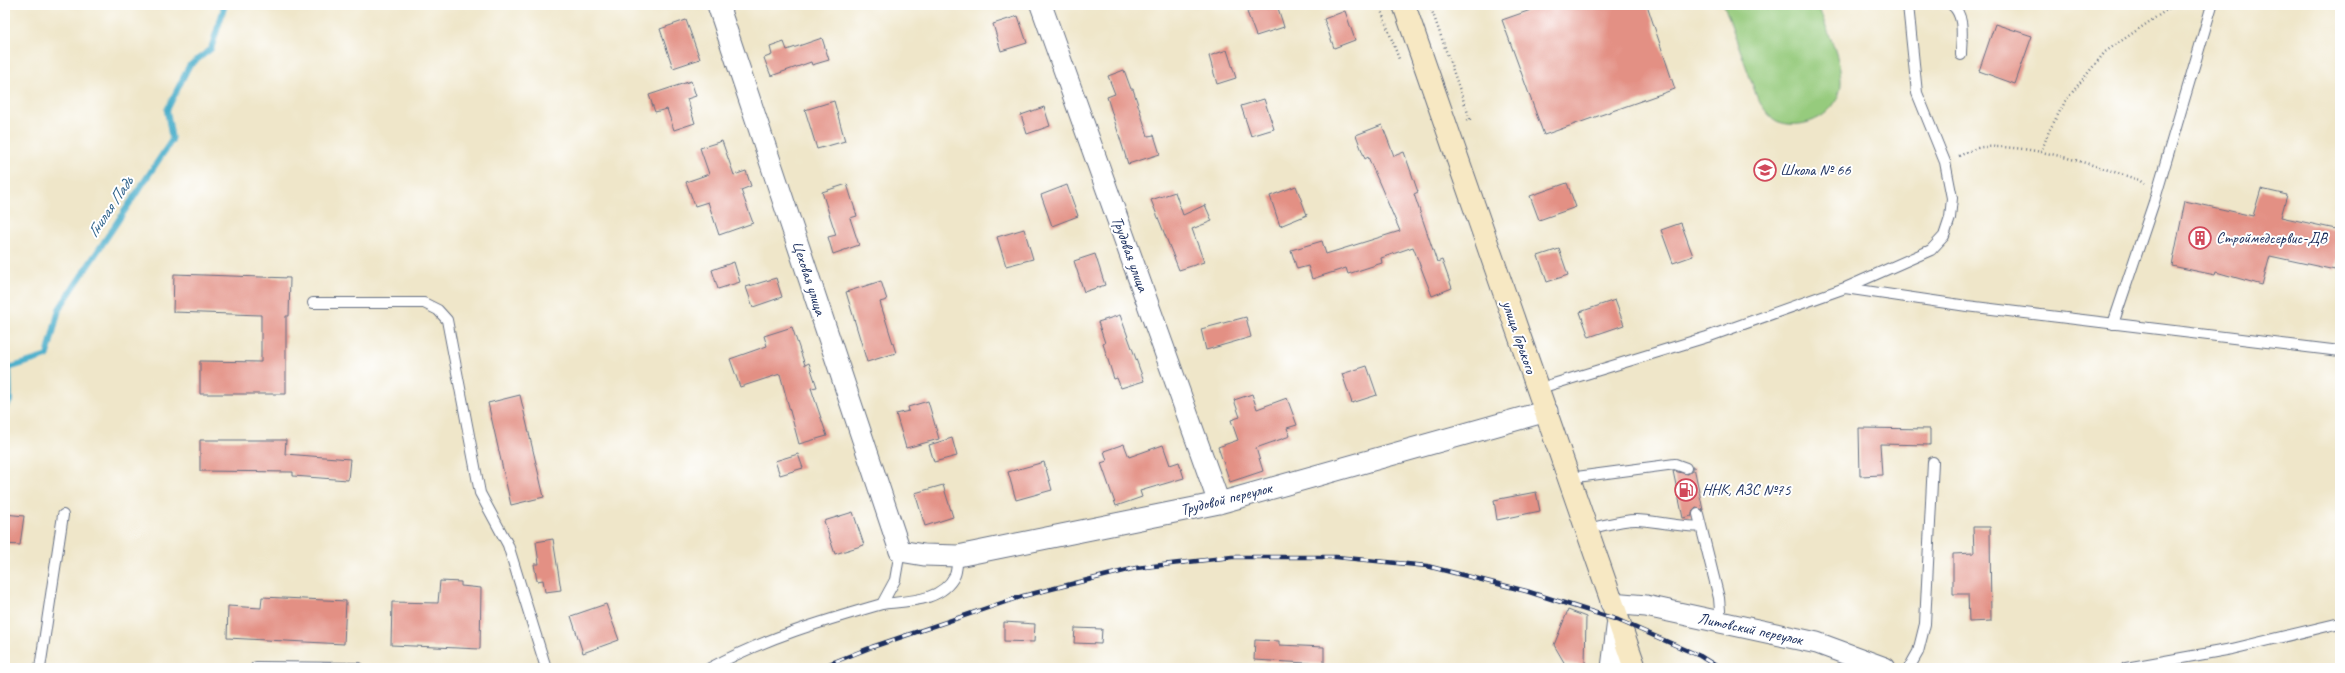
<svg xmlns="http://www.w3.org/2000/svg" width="2345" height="673" font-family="Caveat,sans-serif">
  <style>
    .green { fill: #96cb7d; stroke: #587d6e }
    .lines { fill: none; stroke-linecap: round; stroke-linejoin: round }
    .stream { stroke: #4bafcb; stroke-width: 6 }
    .building { fill: #e39084 }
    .lane-casing { stroke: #656f83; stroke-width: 12 }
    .street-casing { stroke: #656f83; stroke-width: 23 }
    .secondary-casing { stroke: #656f83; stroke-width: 24 }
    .path { stroke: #656f83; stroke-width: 2.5; stroke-dasharray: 1 3; stroke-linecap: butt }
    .lane { stroke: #fff; stroke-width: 10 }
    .street { stroke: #fff; stroke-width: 21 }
    .secondary { stroke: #f7e8c3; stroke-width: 22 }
    .rail-casing { stroke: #1b2f5e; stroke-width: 4.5 }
    .rail { stroke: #fff; stroke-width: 3; stroke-dasharray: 9; stroke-linecap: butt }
    .labels { text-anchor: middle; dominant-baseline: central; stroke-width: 4; stroke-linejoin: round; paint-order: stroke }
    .poi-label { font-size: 16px; fill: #1b2f5e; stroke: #fff; text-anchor: start }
    .street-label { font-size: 16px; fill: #1b2f5e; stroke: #fff }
    .water-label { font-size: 17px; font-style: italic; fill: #2e628a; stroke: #fff }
  </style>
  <rect width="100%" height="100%" fill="#fff"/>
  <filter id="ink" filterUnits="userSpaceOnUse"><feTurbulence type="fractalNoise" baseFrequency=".025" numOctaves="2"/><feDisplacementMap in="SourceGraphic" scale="8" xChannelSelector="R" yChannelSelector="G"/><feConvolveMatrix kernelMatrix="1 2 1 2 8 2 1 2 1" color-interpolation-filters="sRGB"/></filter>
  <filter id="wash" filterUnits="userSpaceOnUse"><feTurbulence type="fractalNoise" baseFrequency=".012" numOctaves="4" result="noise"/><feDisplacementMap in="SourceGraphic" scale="16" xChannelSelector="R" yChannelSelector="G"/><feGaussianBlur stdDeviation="0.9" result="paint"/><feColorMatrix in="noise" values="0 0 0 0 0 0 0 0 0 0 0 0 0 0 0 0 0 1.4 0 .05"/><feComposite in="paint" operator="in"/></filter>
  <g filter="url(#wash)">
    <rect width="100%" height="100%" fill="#efe6c9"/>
    <path class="green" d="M1724,5h94c8,25 24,53 23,79 -2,30 -36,47 -62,38 -9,-3 -16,-15 -21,-22z"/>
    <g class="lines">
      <path class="stream" d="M5,408l5,-7 -1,-33 38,-12 12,-47 113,-169 -5,-30 22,-44 22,-17 13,-41 -2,-3"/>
    </g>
    <g id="blocks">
      <path class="building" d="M1266,5h11l7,22 -28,9 -9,-24z
        M1545,5h102l28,84 -131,46 -42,-115z
        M1345,11l10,29 -21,8 -10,-29z
        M1018,16l9,27 -26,8 -8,-27z
        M686,20l14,39 -27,9 -13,-39z
        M1995,24l37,12 -17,48 -36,-13z
        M822,38l7,22 -17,5 -1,-3 -40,14 -7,-18 8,-3 -2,-8 14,-5 3,8z
        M1227,50l9,28 -19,6 -8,-28z
        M1124,70l7,19h2l15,47 6,-1 6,19 -32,10 -21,-67 8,-3 -7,-18z
        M691,81l5,15 -9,3 8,24 -21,7 -7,-21 -12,3 -6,-17z
        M1264,99l10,30 -23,7 -10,-30z
        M834,101l11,40 -28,8 -12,-39z
        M1044,107l6,19 -23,8 -6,-19z
        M1382,125l12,31 10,-4 14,40 -4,2 23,68 5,-2 10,28 -20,8 -19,-49 -32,11 1,5 -34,11 -2,-6 -34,11 -4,-13 -11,3 -6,-19 31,-9 4,13 74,-23 -32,-74 -3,2 -9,-24z
        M722,141l12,34 12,-4 5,15 -10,4 12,33 -34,12 -11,-33 -13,4 -9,-24 23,-8 -9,-26z
        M1567,183l9,24 -37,13 -9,-24z
        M847,184l10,32 -7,2 9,27 -26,9 -5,-17 8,-2 -14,-43z
        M1067,185l11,31 -26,10 -11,-31z
        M1296,186l11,29 -27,11 -10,-30z
        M2261,189l26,6 -6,22 59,13v18l-5,22 -65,-14 -8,29 -46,-13 -1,3 -43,-9 13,-65 68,15z
        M1175,192l8,23 22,-10 7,16 -20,8 12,33 -25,8 -28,-70z
        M1681,223l12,33 -20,7 -12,-33z
        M1024,229l9,30 -27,7 -9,-29z
        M1559,249l9,26 -21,7 -9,-26z
        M1095,254l10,31 -21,7 -10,-31z
        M734,262l6,20 -22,7 -6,-19z
        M174,274l116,4 -1,38h-3v78h-86v-33l61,1v-47l-88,-3z
        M776,278l6,19 -29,10 -7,-20z
        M881,281l6,19 -7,2 16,51 -29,9 -21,-70z
        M1615,300l9,25 -35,12 -9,-25z
        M1120,315l24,66 -23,7 -4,-10 -3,1 -11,-35 2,-1 -7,-21z
        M1246,317l5,20 -45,13 -5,-21z
        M792,327l13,38 4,-2 8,24 -6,1 16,48 -28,8 -19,-70 -40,13 -10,-28 37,-13 -3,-10z
        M1367,366l10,29 -25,8 -10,-29z
        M1252,394l5,15 30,-11 10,27 -10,3 3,8 -34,12 7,23 -33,11 -12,-35 20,-7 -7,-20 9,-3 -6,-17z
        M520,395l24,102 -33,8 -23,-102z
        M928,401l11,38 -33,9 -10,-34 13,-3 -1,-4z
        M1859,428l71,1v16l-50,-1 2,31 -22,1z
        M952,438l5,18 -23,6 -5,-17z
        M200,440h86l-1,14 65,5 -2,21 -55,-4v-4l-93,-1z
        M1124,444l5,13 34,-12 7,20 9,-3 5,16 -44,13 2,6 -26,9 -15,-43 6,-2 -3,-10z
        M798,454l5,14 -23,7 -5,-14z
        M1044,462l8,28 -36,10 -8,-28z
        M1692,467h2l9,43 -7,-2 -4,4v4l-9,2 -10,-47 15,3 4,-3z
        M943,485l10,32 -28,9 -10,-33z
        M1536,492l4,19 -43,9 -3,-20z
        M853,512l11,33 -29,9 -11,-33z
        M5,514l19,2 -4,29 -15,-1z
        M1973,527h17l1,94 -22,1 -1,-28h-15v-40l21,-1z
        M553,539l8,51 -16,2 -2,-12 -6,1 -3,-17h5l-3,-22z
        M440,581l21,1v4l20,2 -1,61 -89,-4 1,-43 46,1z
        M262,597l84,4 -2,43 -117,-6 1,-32 33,2z
        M606,604l13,36 -36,13 -12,-37z
        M1568,610l18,7 -1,48 -20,-1 -11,-19z
        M1004,622l31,2 -1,18 -30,-1z
        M1075,628l27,1 -1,15 -27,-1z
        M1255,640l24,1v4l45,2v17l-70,-4z"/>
    </g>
  </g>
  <g filter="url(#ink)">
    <use href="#blocks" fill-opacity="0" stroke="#656f83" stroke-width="1"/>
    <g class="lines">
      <g class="lane-casing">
        <path id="lane" d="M1952,5c14,11 9,35 9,50
          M1845,288l122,18 373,45
          M313,303h111l14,7 9,10 33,173 28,52 38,123
          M2113,324l41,-122 58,-197
          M1537,389l170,-52 138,-49 86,-38 13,-14 6,-18 2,-20 -7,-36 -28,-69 -9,-88
          M1569,478l106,-14 11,4
          M1698,514l21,84 2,25
          M1587,529c16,-3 33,-9 49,-9 16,0 53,9 65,6
          M882,604c25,-3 60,-2 73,-29 2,-5 2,-13 3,-19
          M256,667l103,1
          M40,668l23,-153
          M710,668c55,-30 113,-47 172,-64l13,-24 5,-29
          M1909,668l9,-16 7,-28 8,-162
          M2126,668l106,-19 108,-26"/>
      </g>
      <g class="street-casing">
        <path id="street" d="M718,5l182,546 24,4 34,1 261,-53 328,-92
          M1041,5l178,498
          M1611,603l35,3 171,37 68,25
          M1612,668l6,-48"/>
      </g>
      <g class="secondary-casing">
        <path id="secondary" d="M1404,5l231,663"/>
      </g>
      <path class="path" d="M1379,5l20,54
        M1430,5l40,114 -5,2
        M2041,152l8,-21 17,-31 39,-48 69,-47
        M1959,156c7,-3 17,-9 25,-9 52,-2 106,17 155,33l5,4"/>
      <use href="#lane" class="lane"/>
      <use href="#street" class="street"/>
      <use href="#secondary" class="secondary"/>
      <g class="rail-casing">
        <path id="rail" d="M819,668l53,-21 151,-51 113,-28 96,-11h104l91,9 99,25 92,29 82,36 19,12"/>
      </g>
      <use href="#rail" class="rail"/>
    </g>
  </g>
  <defs>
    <g id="school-ring" transform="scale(1.15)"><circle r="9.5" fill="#fff" stroke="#d1495b" stroke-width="1.5"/><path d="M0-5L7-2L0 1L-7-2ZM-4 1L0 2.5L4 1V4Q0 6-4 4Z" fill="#d1495b"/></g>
    <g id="building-ring" transform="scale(1.15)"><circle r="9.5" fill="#fff" stroke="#d1495b" stroke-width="1.5"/><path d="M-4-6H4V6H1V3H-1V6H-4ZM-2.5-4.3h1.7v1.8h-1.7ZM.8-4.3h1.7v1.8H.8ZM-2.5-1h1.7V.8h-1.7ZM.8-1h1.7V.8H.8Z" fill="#d1495b"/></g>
    <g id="fuel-ring" transform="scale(1.15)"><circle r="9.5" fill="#fff" stroke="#d1495b" stroke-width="1.5"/><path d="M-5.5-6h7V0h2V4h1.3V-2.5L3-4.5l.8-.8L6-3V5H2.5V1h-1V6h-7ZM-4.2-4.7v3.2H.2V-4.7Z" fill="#d1495b"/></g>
  </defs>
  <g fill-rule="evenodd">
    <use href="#school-ring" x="1765" y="170"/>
    <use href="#building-ring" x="2200" y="238"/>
    <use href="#fuel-ring" x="1686" y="490"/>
  </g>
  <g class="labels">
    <g class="poi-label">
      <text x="1780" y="170">Школа № 66</text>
      <text x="2216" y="238">Строймедсервис-ДВ</text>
      <text x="1702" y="490">ННК, АЗС №75</text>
    </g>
    <g class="street-label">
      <text transform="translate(1130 254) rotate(70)">Трудовая улица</text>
      <text transform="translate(809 278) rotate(72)">Цеховая улица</text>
      <text transform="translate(1519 337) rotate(71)">улица Горького</text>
      <text transform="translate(1226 499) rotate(-14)">Трудовой переулок</text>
      <text transform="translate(1750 629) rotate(12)">Литовский переулок</text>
    </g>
    <g class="water-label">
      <text transform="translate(110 207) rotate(-56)">Гнилая Падь</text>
    </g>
  </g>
  <rect width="2345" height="673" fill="none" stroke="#fff" stroke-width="20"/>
</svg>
